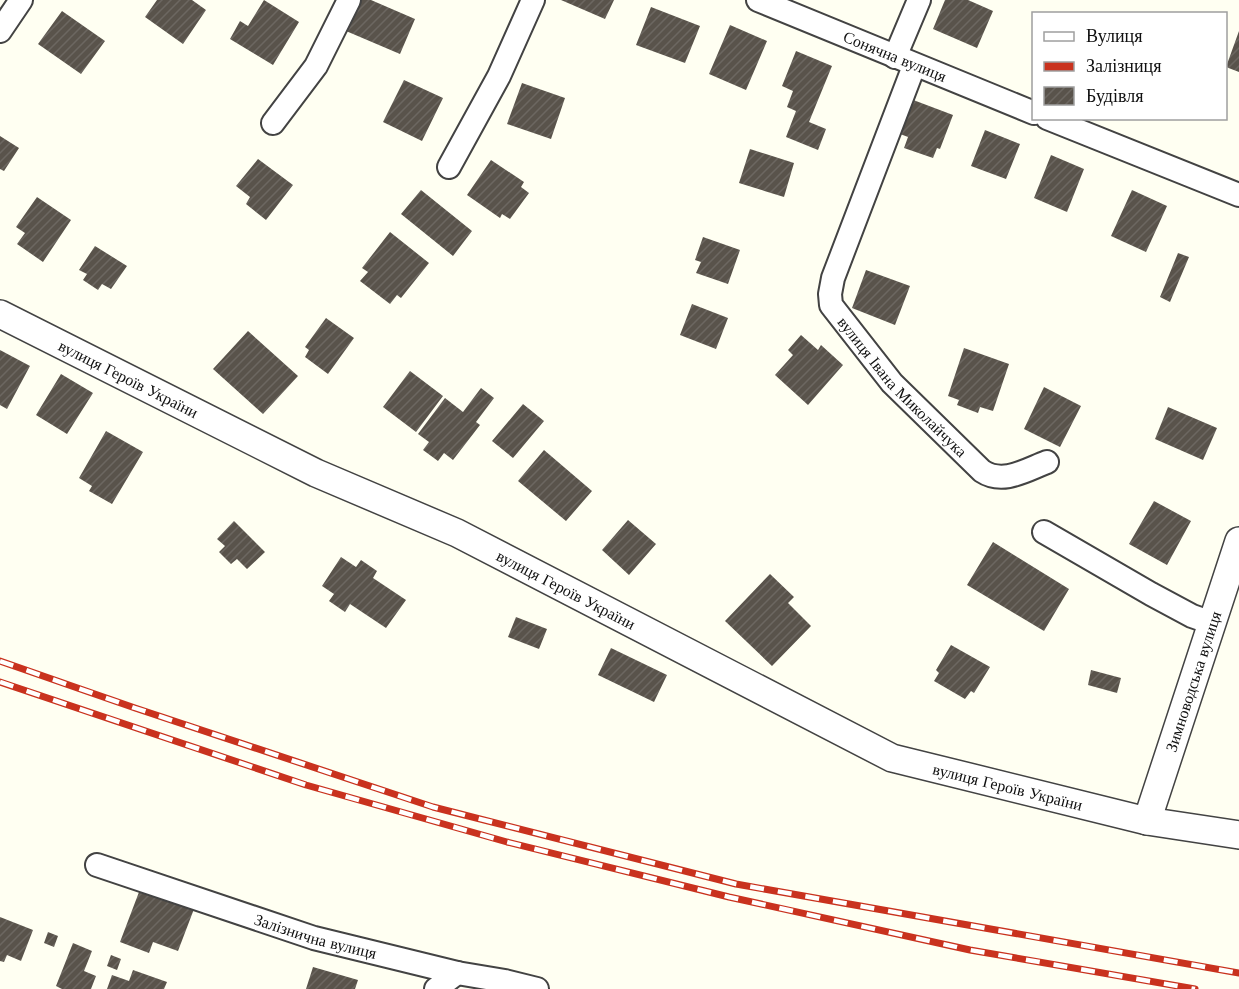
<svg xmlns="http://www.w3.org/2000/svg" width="1239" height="989" font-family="'Libre Baskerville',serif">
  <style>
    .building { fill: url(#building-hatch) }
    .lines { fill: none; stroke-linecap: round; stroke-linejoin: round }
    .minor-casing { stroke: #434343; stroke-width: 26 }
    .tertiary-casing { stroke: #434343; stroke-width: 30 }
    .minor { stroke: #fff; stroke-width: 22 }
    .tertiary { stroke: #fff; stroke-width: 27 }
    .rail-casing { stroke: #c9321e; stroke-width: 7 }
    .rail { stroke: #fff; stroke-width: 4.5; stroke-dasharray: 14; stroke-linecap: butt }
    .labels { text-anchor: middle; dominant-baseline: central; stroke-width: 6; stroke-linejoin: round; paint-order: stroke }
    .street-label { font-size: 16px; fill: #101010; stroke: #fff }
  </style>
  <defs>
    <pattern id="building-hatch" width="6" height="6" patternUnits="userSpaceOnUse" patternTransform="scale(1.5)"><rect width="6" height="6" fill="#59534b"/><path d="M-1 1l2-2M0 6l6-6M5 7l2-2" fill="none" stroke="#6c6761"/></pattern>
  </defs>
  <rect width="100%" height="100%" fill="#fffff2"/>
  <path class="building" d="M157,0h35l14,10 -23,34 -38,-27z
    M264,0l35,22 -26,43 -43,-26 10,-18 8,5z
    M360,0h11l44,19 -15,35 -54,-23z
    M561,0h53l-9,19z
    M945,0h23l25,11 -16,37 -44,-19z
    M651,7l49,19 -15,37 -49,-18z
    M62,11l43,30 -24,33 -43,-30z
    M730,25l37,16 -21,49 -37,-16z
    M1239,31v41l-13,-5z
    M796,51l36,15 -23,56 17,7 -8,21 -32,-13 10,-26 -9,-4 6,-16 -11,-5z
    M404,80l39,18 -21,43 -39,-19z
    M522,83l43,15 -14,41 -44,-15z
    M908,98l45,17 -13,34 -3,-1 -4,10 -29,-10 4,-11 -13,-5z
    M985,130l35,14 -14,35 -35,-13z
    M0,136l19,12 -15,23 -4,-2z
    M750,149l44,14 -10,34 -45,-14z
    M1051,155l33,14 -17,43 -33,-14z
    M258,159l35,26 -27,35 -20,-16 4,-7 -14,-11z
    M491,160l33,22 -3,5 8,6 -19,26 -8,-5 -2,4 -33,-23z
    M421,190l51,41 -19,25 -52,-42z
    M1132,190l35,16 -21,46 -35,-16z
    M37,197l34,23 -28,42 -26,-18 8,-11 -9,-6z
    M390,232l39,31 -28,35 -4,-3 -7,9 -30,-23 8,-9 -6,-4z
    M703,237l37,13 -12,34 -32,-11 5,-11 -6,-2z
    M95,246l32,20 -16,23 -9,-5 -4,6 -15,-10 4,-6 -8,-4z
    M1178,253l11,4 -19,45 -10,-5z
    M866,270l44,16 -15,39 -43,-17z
    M692,304l36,14 -12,31 -36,-14z
    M326,318l28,20 -26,36 -23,-17 4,-7 -4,-3z
    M248,331l50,45 -35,38 -50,-45z
    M801,335l17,15 3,-5 22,20 -35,40 -33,-30 18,-20 -5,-5z
    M964,348l45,16 -16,47 -13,-4 -2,6 -21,-8 2,-5 -11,-4z
    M0,350l30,16 -23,43 -7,-4z
    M410,371l33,25 -27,36 -33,-25z
    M61,374l32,19 -26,41 -31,-19z
    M1044,387l37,19 -21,41 -36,-18z
    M481,388l13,10 -18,24 4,3 -27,35 -9,-7 -6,8 -15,-11 6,-8 -11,-8 27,-36 18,14z
    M523,404l21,17 -31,37 -21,-17z
    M1168,407l49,21 -14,32 -48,-21z
    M106,431l37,21 -31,52 -23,-13 3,-5 -13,-8z
    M544,450l48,41 -26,30 -48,-40z
    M1154,501l37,20 -24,44 -38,-21z
    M628,520l28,24 -27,31 -27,-25z
    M234,521l31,31 -18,17 -10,-10 -6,5 -12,-12 6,-6 -8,-7z
    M993,542l76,47 -25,42 -77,-46z
    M341,557l15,10 5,-7 16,11 -4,7 33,22 -20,28 -36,-24 -5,8 -16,-11 5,-7 -12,-8z
    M770,574l24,23 -6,6 23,23 -39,40 -47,-45z
    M516,617l31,12 -8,20 -31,-12z
    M951,645l39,22 -16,26 -3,-2 -6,8 -31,-18 5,-8 -3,-3z
    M611,648l56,27 -13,27 -56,-27z
    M1091,670l30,8 -4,15 -29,-8z
    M139,892l13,4 1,-3 41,16 -16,42 -25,-9 -4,11 -29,-11z
    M0,917l33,13 -12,31 -14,-6 -3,7 -4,-1z
    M48,932l10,4 -4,11 -10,-4z
    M73,943l19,8 -8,20 12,5 -5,13h-29l-6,-3z
    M111,955l10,4 -4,11 -10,-4z
    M313,967l45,13 -3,9h-49z
    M133,970l34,12 -3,7h-57l5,-14 17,6z"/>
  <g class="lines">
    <g class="minor-casing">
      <g id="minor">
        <path id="s1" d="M758,0l276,113"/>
        <path d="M0,31l21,-31"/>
        <path d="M895,57l24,-57"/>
        <path id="s2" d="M914,66l-81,212 -3,16 1,11 61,78 90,88c21,14 44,-1 65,-9"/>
        <path d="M1047,118l192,77"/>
        <path d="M273,123l43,-57 33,-66"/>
        <path d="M449,167l50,-91 34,-76"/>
        <path d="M1044,532l107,62 41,22 20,7"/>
        <path id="s3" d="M97,865l217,73 143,35 48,8 32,8"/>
        <path d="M436,989l21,-16"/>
      </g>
    </g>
    <g class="tertiary-casing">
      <g id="tertiary">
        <path id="s4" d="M0,314l316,159 141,60 435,225 255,63 92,14"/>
        <path id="s5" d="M1147,821l92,-280"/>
      </g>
    </g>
    <use href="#minor" class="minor"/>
    <use href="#tertiary" class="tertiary"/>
    <g class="rail-casing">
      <path id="rail" d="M0,661l135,47 298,99 303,77 503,89
        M0,682l306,103 201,57 222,55 241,53 225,39"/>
    </g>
    <use href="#rail" class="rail"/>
  </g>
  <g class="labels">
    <g class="street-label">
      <text stroke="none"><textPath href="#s1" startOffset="148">Сонячна вулиця</textPath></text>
      <text stroke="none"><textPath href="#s4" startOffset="144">вулиця Героїв України</textPath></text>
      <text stroke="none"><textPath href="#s2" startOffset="363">вулиця Івана Миколайчука</textPath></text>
      <text stroke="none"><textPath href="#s4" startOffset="630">вулиця Героїв України</textPath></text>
      <text stroke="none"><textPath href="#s5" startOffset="147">Зимноводська вулиця</textPath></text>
      <text stroke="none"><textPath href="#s4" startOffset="1116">вулиця Героїв України</textPath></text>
      <text stroke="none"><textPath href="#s3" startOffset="230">Залізнична вулиця</textPath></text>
    </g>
  </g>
  <rect x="1032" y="12" width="195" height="108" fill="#ffffff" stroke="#9f9f9f" stroke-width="1.5"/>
  <rect x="1044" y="32" width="30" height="9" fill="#ffffff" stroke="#9f9f9f" stroke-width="1.5"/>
  <text x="1086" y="42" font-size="18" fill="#101010">Вулиця</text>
  <rect x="1044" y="62" width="30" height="9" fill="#c9321e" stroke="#9f9f9f" stroke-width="1.5"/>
  <text x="1086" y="72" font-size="18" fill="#101010">Залізниця</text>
  <rect x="1044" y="87" width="30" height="18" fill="url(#building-hatch)" stroke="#9f9f9f" stroke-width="1.5"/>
  <text x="1086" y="102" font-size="18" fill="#101010">Будівля</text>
</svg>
